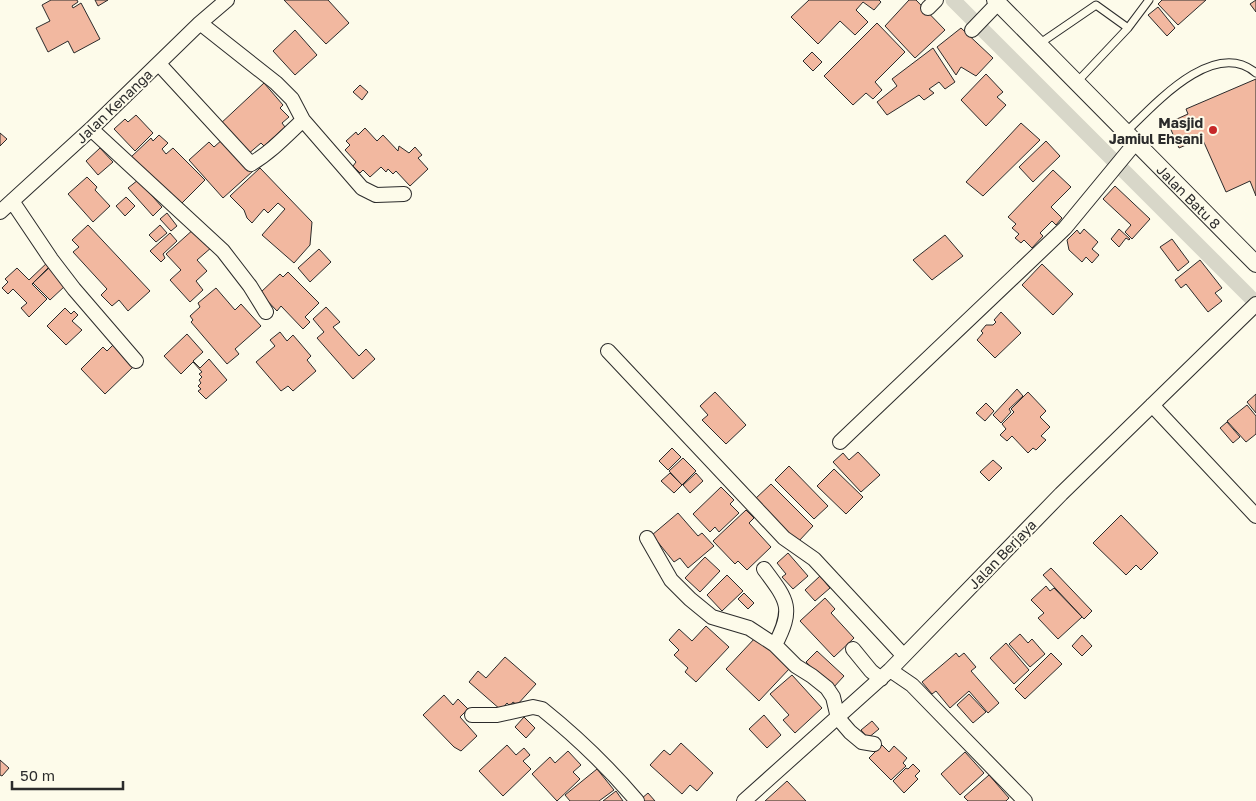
<svg xmlns="http://www.w3.org/2000/svg" width="1256" height="801" font-family="'Golos Text',sans-serif">
  <style>
    .lines { fill: none; stroke-linecap: round; stroke-linejoin: round }
    .canal { stroke: #d8d7c9; stroke-width: 15 }
    .building { fill: #f2b8a0; stroke: #2b2b2b }
    .service-casing { stroke: #2b2b2b; stroke-width: 9 }
    .minor-casing { stroke: #2b2b2b; stroke-width: 16 }
    .tertiary-casing { stroke: #2b2b2b; stroke-width: 18 }
    .service { stroke: #fdfbea; stroke-width: 7 }
    .minor { stroke: #fdfbea; stroke-width: 14 }
    .tertiary { stroke: #fdfbea; stroke-width: 16 }
    .poi-dot { fill: #c62828; stroke: #fdfbea; stroke-width: 2 }
    .labels { text-anchor: middle; dominant-baseline: central; stroke-width: 4; stroke-linejoin: round; paint-order: stroke }
    .street-label { font-size: 14px; fill: #2b2b2b; stroke: #fdfbea }
    .poi-label { font-size: 14px; font-weight: bold; fill: #2b2b2b; stroke: #fdfbea; text-anchor: end }
  </style>
  <rect width="100%" height="100%" fill="#fdfbea"/>
  <g class="lines">
    <path class="canal" d="M953,0l303,303"/>
  </g>
  <path class="building" d="M51,0h26l1,2 -6,4 1,2 8,-5 19,36 -26,14 -6,-12 -20,11 -12,-24 14,-7 -8,-16z
    M95,0h13l-10,6z
    M284,0h44l21,23 -23,21z
    M809,0h70l2,2 -7,8 -11,-8 -7,8 12,12 -13,13 -15,-14 -22,23 -27,-27z
    M909,0h7l29,30 -30,28 -30,-32z
    M1162,0h44l-28,25 -20,-21z
    M1256,0v12l-6,-8z
    M1158,7l17,21 -8,8 -19,-21z
    M877,23l28,29 -30,30 7,8 -9,9 -7,-6 -13,12 -29,-29z
    M961,28l32,30 -17,18 -15,-9 -5,8 -19,-28z
    M295,30l22,25 -22,20 -22,-24z
    M933,48l22,34 -10,7 -6,-7 -10,7 5,4 -10,7 -5,-5 -32,20 -10,-13 20,-16 -5,-7z
    M812,52l10,10 -9,9 -10,-10z
    M986,74l17,18 -6,5 9,8 -20,21 -25,-26z
    M1256,79v117l-6,-15 -24,11 -24,-54 -23,10 -11,-25 20,-9 -2,-5z
    M264,83l19,22 -3,3 9,9 -7,6 3,4 -21,19 -3,-3 -14,12 -28,-30z
    M360,85l8,7 -6,8 -9,-8z
    M136,115l17,18 -18,18 -21,-22 11,-10 3,3z
    M1021,123l19,17 -57,56 -17,-14z
    M365,128l12,13 6,-6 15,16 1,-5 10,7 6,-6 7,8 -4,3 10,11 -18,17 -14,-15 -3,3 -5,-5 -2,3 -5,-5 -11,10 -7,-7 -3,3 -7,-7 3,-4 -11,-12 5,-5 -4,-4 10,-9 2,3z
    M0,133l7,6 -7,7z
    M159,135l9,8 -6,6 4,5 7,-6 32,32 -27,27 -48,-49 21,-20 2,3z
    M223,139l30,32 -30,27 -34,-38 20,-18 5,5z
    M1046,141l14,15 -27,26 -14,-15z
    M100,148l13,14 -15,13 -12,-14z
    M260,168l52,54 -2,23 -16,18 -32,-28 23,-26 -7,-6 -10,10 -4,-4 -12,14 -5,-5 -3,-8 -14,-14z
    M1053,170l18,17 -20,20 11,11 -6,7 -4,-4 -12,12 3,3 -11,12 -8,-8 -3,3 -6,-5 4,-4 -7,-6 4,-4 -8,-7z
    M87,177l10,10 -2,3 15,16 -17,16 -25,-28z
    M138,180l24,27 -9,9 -25,-28z
    M1115,186l35,33 -18,20 -7,-7 6,-7 -28,-26z
    M126,197l9,9 -10,10 -9,-10z
    M167,213l10,13 -6,5 -11,-12z
    M88,225l62,66 -22,20 -9,-11 -7,6 -11,-11 6,-6 -34,-37 6,-5 -7,-7z
    M160,225l7,8 -11,9 -7,-7z
    M195,228l17,19 -15,13 10,11 -11,10 7,9 -13,12 -20,-22 11,-10 -15,-16z
    M1084,229l14,13 -6,7 7,6 -7,8 -6,-6 -4,5 -13,-12 -2,-10 10,-10 3,4z
    M1119,229l11,10 -1,1 -3,-2 -7,9 -8,-8z
    M170,233l7,8 -14,13 2,4 -4,4 -11,-11z
    M945,235l18,21 -31,24 -19,-20z
    M1172,239l17,23 -11,9 -18,-24z
    M319,249l12,13 -21,20 -12,-14z
    M50,260l3,3 -21,21 15,15 -18,18 -8,-9 6,-5 -14,-14 -5,5 -6,-6 6,-6 -3,-3 12,-11 12,12z
    M1200,260l22,28 -7,5 7,8 -14,11 -22,-28 -5,4 -6,-8z
    M1042,264l31,30 -20,21 -31,-30z
    M49,268l17,17 -16,15 -17,-17z
    M288,272l31,31 -14,14 5,5 -7,7 -22,-23 -4,5 -17,-18 20,-19 3,3z
    M216,288l19,22 6,-6 20,22 -26,23 4,5 -12,10 -36,-42 2,-2 -3,-4 10,-9 -2,-4z
    M326,307l14,15 -7,5 26,29 7,-7 9,10 -22,20 -36,-41 7,-6 -11,-13z
    M65,308l6,6 3,-3 4,4 -6,6 10,9 -16,15 -19,-19z
    M1001,312l20,21 -26,25 -18,-18 6,-7 -2,-2 5,-6h7l3,-3 -2,-2z
    M280,332l7,9 6,-6 18,21 -4,4 9,11 -23,20 -5,-5 -7,5 -25,-29 19,-16 -5,-6z
    M187,334l16,18 -10,9 7,7 9,-9 18,21 -21,19 -8,-8 3,-2 -3,-3 3,-3 -2,-3 3,-3 -3,-3 3,-2 -9,-10 -12,12 -17,-18z
    M114,344l19,23 -28,27 -24,-25 22,-22 4,4z
    M1017,389l6,7 -14,13 2,3 -10,11 -8,-8z
    M715,392l31,33 -20,19 -24,-24 6,-5 -8,-9z
    M1028,392l18,19 -6,6 10,10 -9,9 5,4 -10,10 -3,-2 -5,5 -16,-17 -5,5 -7,-6 6,-6 -4,-5 12,-12 -3,-3z
    M1256,394v19l-9,-11z
    M986,403l8,8 -9,10 -9,-8z
    M1247,405l9,11v18l-10,8 -19,-21z
    M1227,422l13,15 -7,6 -13,-15z
    M672,448l9,9 -13,13 -9,-9z
    M858,452l22,23 -19,17 -28,-30 10,-9 6,7z
    M683,458l13,13 -14,14 -13,-14z
    M993,460l9,8 -13,13 -9,-9z
    M789,466l39,40 -14,13 -39,-39z
    M834,469l29,28 -17,17 -29,-28z
    M670,473l12,12 -8,8 -13,-12z
    M696,473l7,8 -13,12 -7,-8z
    M771,484l42,42 -15,16 -43,-43z
    M721,487l13,13 -4,4 9,9 -20,19 -4,-5 -5,5 -17,-18z
    M746,510l8,8 -5,5 22,24 -24,23 -9,-9 -3,3 -22,-23z
    M678,513l20,23 4,-3 12,13 -26,22 -8,-10 -6,4 -22,-27z
    M1121,515l37,38 -17,17 -5,-5 -10,10 -33,-32z
    M788,553l20,23 -15,13 -11,-12 4,-3 -9,-11z
    M705,557l15,14 -20,21 -15,-14z
    M1051,568l41,43 -8,8 -41,-44z
    M727,575l16,16 -21,20 -15,-16z
    M820,576l10,12 -15,13 -10,-11z
    M1046,586l4,5 4,-3 28,29 -24,22 -20,-21 6,-5 -13,-13z
    M744,593l10,10 -6,6 -10,-10z
    M825,598l10,11 -4,4 23,25 -20,19 -34,-36z
    M706,626l23,21 -33,35 -11,-10 3,-4 -14,-13 5,-5 -10,-10 10,-11 13,12z
    M1020,634l8,9 4,-4 13,15 -15,13 -21,-23z
    M1082,635l10,11 -10,10 -10,-10z
    M756,637l34,31 -31,33 -33,-32z
    M1006,643l23,27 -15,14 -24,-26z
    M817,651l27,25 -11,12 -27,-26z
    M956,653l3,4 5,-4 12,14 -5,4 28,32 -11,10 -19,-22 -19,17 -14,-17 -4,3 -10,-12z
    M1051,653l11,11 -37,35 -10,-10z
    M505,657l31,27 -19,21 -4,-3 -3,4 -3,-3 -6,7 -32,-28 9,-11 8,7z
    M792,675l30,33 -27,25 -12,-13 6,-5 -19,-21z
    M969,694l17,18 -13,11 -16,-18z
    M444,695l9,10 5,-6 10,10 -8,8 17,19 -16,15 -7,-4 -31,-32z
    M764,715l17,20 -14,13 -18,-19z
    M524,717l11,11 -9,10 -11,-11z
    M872,721l7,8 -11,9 -7,-8z
    M681,743l32,30 -16,18 -7,-6 -8,9 -32,-29 14,-15 6,5z
    M507,745l9,10 8,-7 6,7 -7,6 8,8 -28,27 -24,-25z
    M882,745l7,7 5,-6 13,12 -4,5 3,3 -15,14 -22,-22z
    M568,751l13,14 -8,7 7,7 -23,22 -25,-27 18,-17 5,6z
    M965,752l19,21 -24,22 -19,-21z
    M0,760l9,8 -7,8 -2,-1z
    M913,764l7,7 -5,5 3,3 -14,14 -11,-12 13,-13 2,1z
    M597,769l17,21 -15,11h-29l-5,-6z
    M989,775l20,23 -3,3h-38l-4,-4z
    M787,781l19,20h-41z
    M616,791l7,10h-20z
    M648,793l7,8h-12l-2,-2z"/>
  <g class="lines">
    <g class="service-casing">
      <path id="service" d="M1128,28l21,-28
        M1039,44l57,-39 32,23 -51,54
        M1126,132c28,-27 88,-95 130,-59"/>
    </g>
    <g class="minor-casing">
      <path id="minor" d="M928,8l8,-8
        M972,30l26,-27
        M159,64l92,100c20,-12 35,-28 52,-44l-11,-21 -16,-16 -76,-60
        M303,120l59,68 14,7 28,-1
        M91,129l132,122 27,35 16,26
        M12,201l39,58 23,30 62,72
        M0,212l91,-83 109,-106 27,-23
        M608,351l176,187 30,21 89,96
        M1152,405l104,111
        M840,442l225,-214 71,-86
        M647,538l24,42 19,19 22,18 37,11 26,17 21,21 16,10 15,12 6,9 5,21 12,14 12,10 12,2
        M764,569c24,32 30,39 11,76
        M853,649l18,22 10,8
        M890,670l22,15 113,116
        M472,715h25l36,-8 9,2c35,28 66,58 95,92
        M744,801l146,-131 171,-176 195,-190"/>
    </g>
    <g class="tertiary-casing">
      <g id="tertiary">
        <path id="s1" d="M995,0l261,264"/>
      </g>
    </g>
    <use href="#service" class="service"/>
    <use href="#minor" class="minor"/>
    <use href="#tertiary" class="tertiary"/>
  </g>
  <circle class="poi-dot" cx="1213" cy="130" r="5"/>
  <g class="labels">
    <g class="street-label">
      <text transform="translate(114 106) rotate(-44)">Jalan Kenanga</text>
      <text stroke="none"><textPath href="#s1" startOffset="276">Jalan Batu 8</textPath></text>
      <text transform="translate(1002 554) rotate(-46)">Jalan Berjaya</text>
    </g>
    <g class="poi-label">
      <text x="1203" y="122">Masjid<tspan x="1203" dy="16">Jamiul Ehsani</tspan></text>
    </g>
  </g>
  <path d="M12 781v8h111v-8" fill="none" stroke="#2b2b2b" stroke-width="2.5"/>
  <text x="20" y="781" font-size="15" fill="#2b2b2b" stroke="#fdfbea" stroke-width="4" paint-order="stroke">50 m</text>
</svg>
